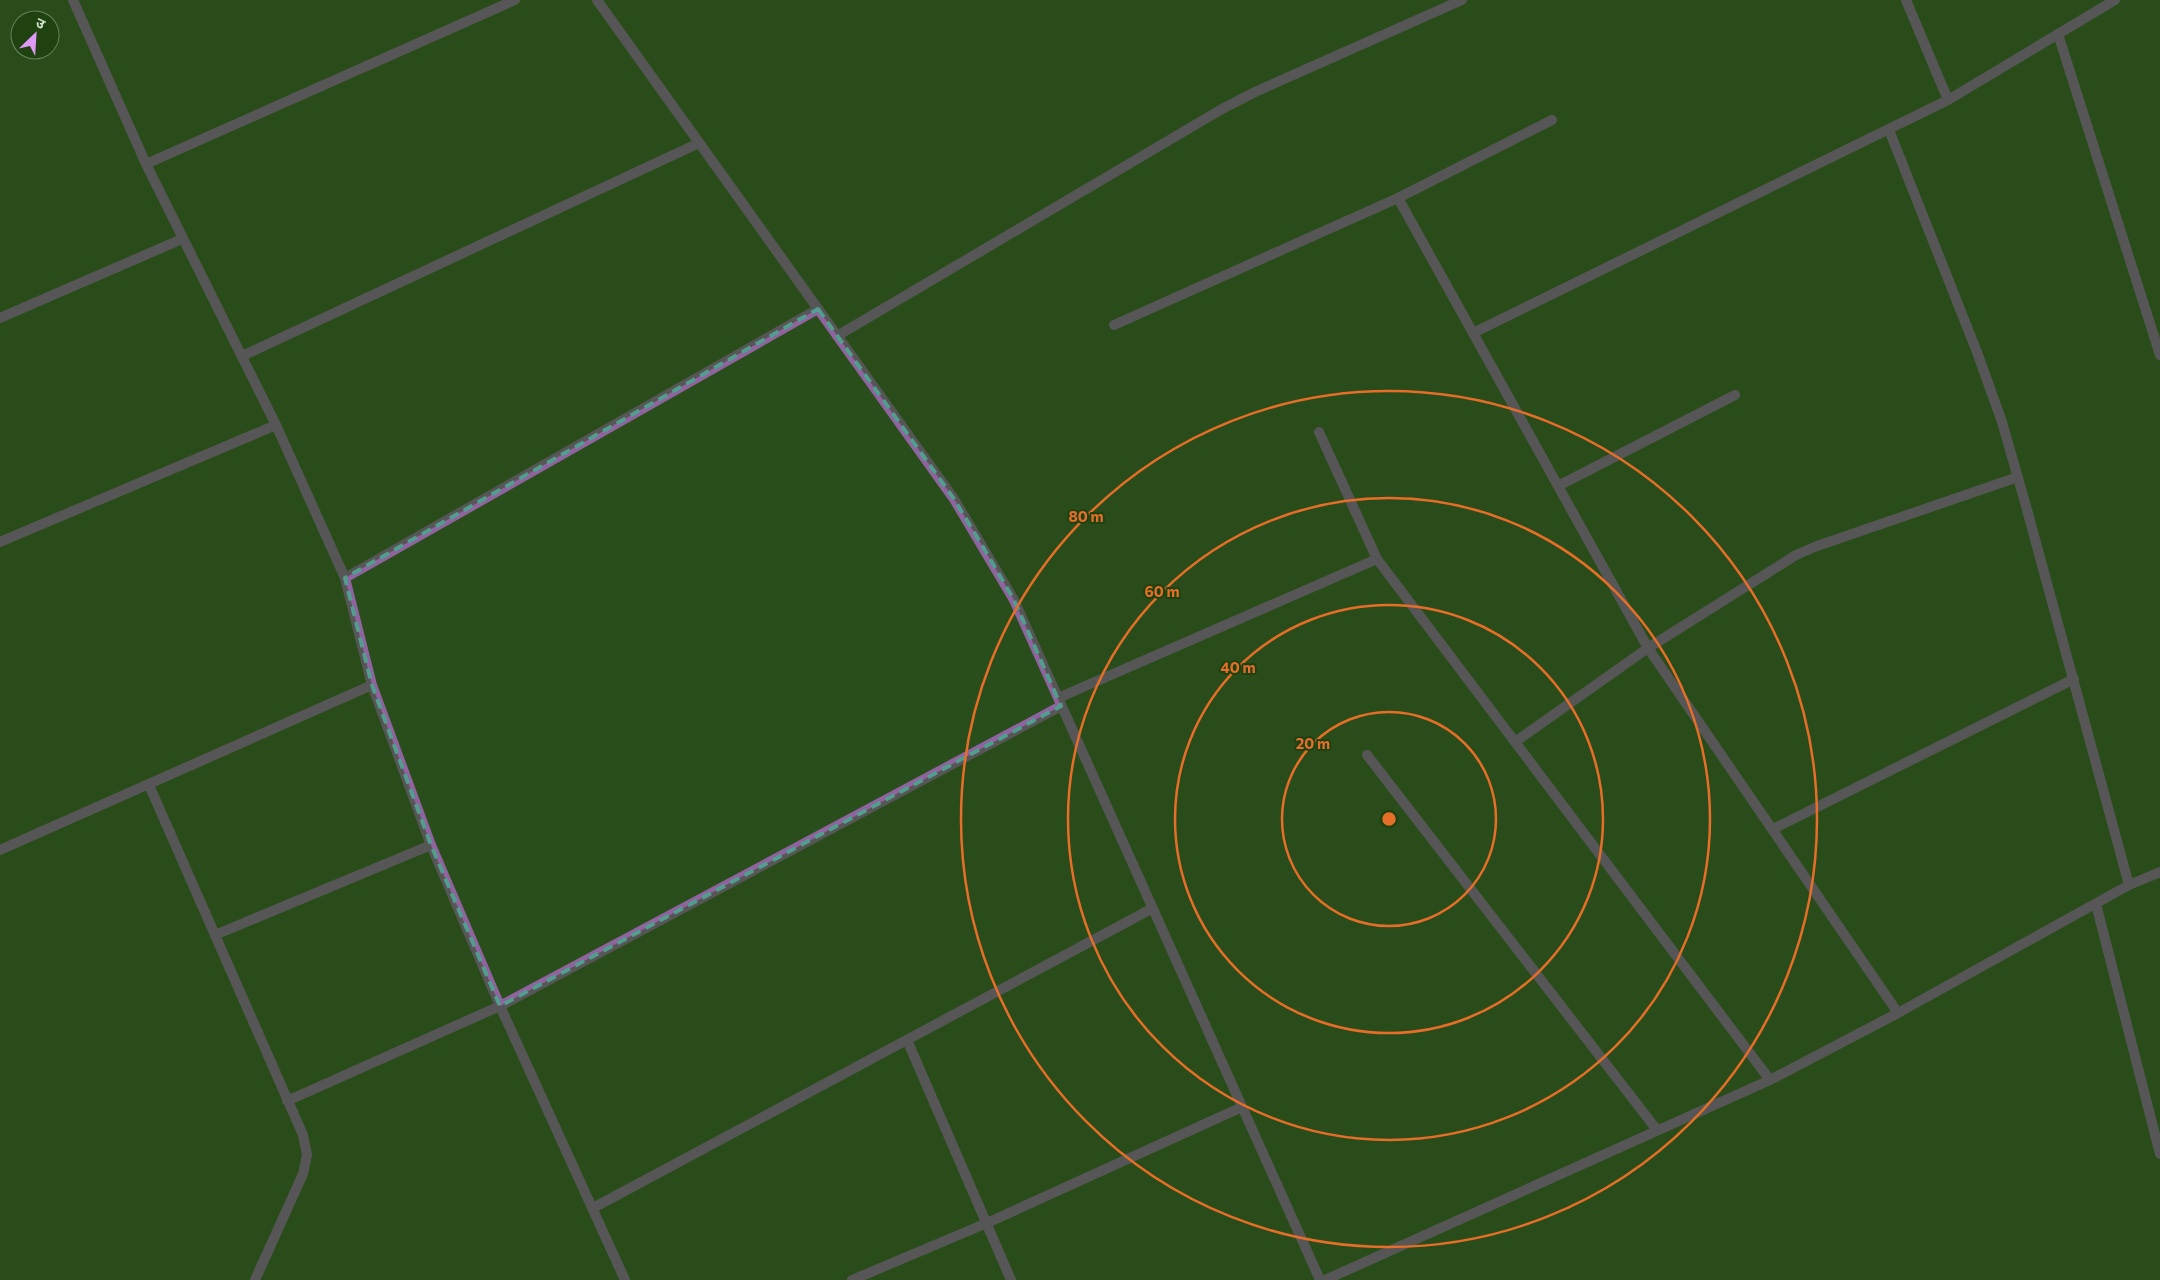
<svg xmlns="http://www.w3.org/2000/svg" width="2160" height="1280" font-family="Commissioner,'Noto Sans Devanagari',sans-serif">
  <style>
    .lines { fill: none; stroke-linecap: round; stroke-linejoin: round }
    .street { stroke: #8f639d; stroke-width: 10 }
    .marked { fill: none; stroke: #539d8e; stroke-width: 4; stroke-dasharray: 10 6; stroke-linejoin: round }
    .ring { fill: none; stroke: #e56e28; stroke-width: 2.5 }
    .centre { fill: #e56e28; stroke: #204211; stroke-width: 2.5 }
    .ring-label { font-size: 15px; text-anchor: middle; font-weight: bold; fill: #e56e28; stroke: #204211; stroke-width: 4; stroke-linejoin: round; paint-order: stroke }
  </style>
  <rect width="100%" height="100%" fill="#2a4d1c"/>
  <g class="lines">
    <path class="street" d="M73,0l73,164 130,261 69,153 27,107 59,160 69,161 125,274
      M597,0l357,499 60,101 306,680
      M1906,0l42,100
      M2058,34l102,321
      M1889,130l88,222 25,70 24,84 103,379
      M146,164l369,-164
      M1398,198l250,450 250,365
      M0,318l182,-79
      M1114,325l284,-127 154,-78
      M1473,333l475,-233 167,-100
      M837,336l385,-227 33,-17 207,-92
      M242,356l457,-213
      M1319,432l58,127 393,521
      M1558,486l177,-91
      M0,542l276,-117
      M345,578l473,-269
      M1058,698l319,-139
      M1515,742l133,-94 148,-93 21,-9 201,-69
      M1367,755l290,375
      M149,785l154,350 4,20 -4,19 -48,106
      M1773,829l301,-150
      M0,850l372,-165
      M2096,904l64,250
      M215,935l216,-90
      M907,1040l104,240
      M287,1101l213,-95 561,-300
      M593,1208l560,-300
      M852,1280l135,-57 255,-116
      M1325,1280l445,-200 128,-67 231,-128 31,-13"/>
  </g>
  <path d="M0 0H2160V1280H0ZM818,309l136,190 29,48 31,53 47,106 -561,300 -69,-161 -59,-160 -27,-107z" fill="#2a4d1c" fill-opacity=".55" fill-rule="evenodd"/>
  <path class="marked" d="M818,309l136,190 29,48 31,53 47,106 -561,300 -69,-161 -59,-160 -27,-107z"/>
  <g class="ring">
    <circle cx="1389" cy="819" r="107"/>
    <circle cx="1389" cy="819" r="214"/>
    <circle cx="1389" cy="819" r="321"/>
    <circle cx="1389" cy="819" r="428"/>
  </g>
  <circle cx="1389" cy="819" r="8" class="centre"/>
  <g class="ring-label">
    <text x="1086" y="522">80 m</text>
    <text x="1162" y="597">60 m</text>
    <text x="1238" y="673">40 m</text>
    <text x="1313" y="749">20 m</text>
  </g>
  <g transform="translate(35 35) rotate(25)"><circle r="24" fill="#204211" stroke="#67835b"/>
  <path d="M0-4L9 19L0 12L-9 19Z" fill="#dd99f3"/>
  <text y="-8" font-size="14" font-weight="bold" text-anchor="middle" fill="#d1e5ca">उ</text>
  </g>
</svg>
